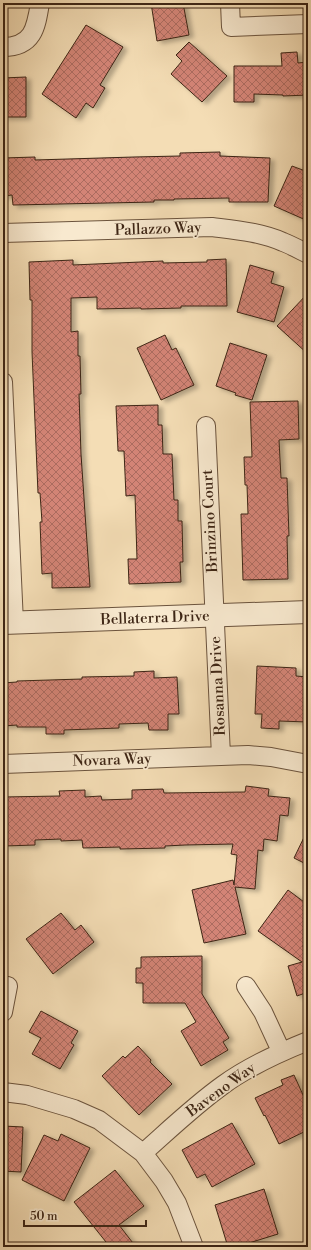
<svg xmlns="http://www.w3.org/2000/svg" width="311" height="1250" font-family="'Libre Bodoni',serif">
  <style>
    .building { fill: url(#building-cross-hatch); stroke: #3d2515; filter: url(#shadow) }
    .lines { fill: none; stroke-linecap: round; stroke-linejoin: round }
    .minor-casing { stroke: #6b533d; stroke-width: 20 }
    .tertiary-casing { stroke: #6b533d; stroke-width: 24 }
    .minor { stroke: #f8e9cf; stroke-width: 18 }
    .tertiary { stroke: #f8e9cf; stroke-width: 22 }
    .labels { text-anchor: middle; dominant-baseline: central; stroke-width: 3.5; stroke-linejoin: round; paint-order: stroke }
    .street-label { font-size: 15px; fill: #3d2515; stroke: #f8e9cf }
  </style>
  <defs>
    <pattern id="building-cross-hatch" width="8" height="8" patternUnits="userSpaceOnUse"><rect width="8" height="8" fill="#d38476"/><path d="M0 0l8 8M0 8l8-8" fill="none" stroke="#ac6c60"/></pattern>
    <filter id="shadow"><feDropShadow dx="4.5" dy="2.5" stdDeviation="2" flood-color="#0004"/></filter>
  </defs>
  <rect width="100%" height="100%" fill="#f4ddb5"/>
  <filter id="stains"><feTurbulence type="fractalNoise" baseFrequency=".005" numOctaves="4"/><feColorMatrix values="0 0 0 0 .2 0 0 0 0 .09 0 0 0 0 .02 0 0 0 .5 -.17"/></filter>
  <radialGradient id="worn" r=".72"><stop offset=".6" stop-color="#630" stop-opacity="0"/><stop offset="1" stop-color="#630" stop-opacity=".3"/></radialGradient>
  <path class="building" d="M151,3h32l6,32 -32,6z
    M86,25l37,22 -23,38 5,3 -12,20 -7,-5 -10,15 -34,-24z
    M189,42l38,34 -25,26 -31,-28 11,-13 -6,-6z
    M297,52l1,11 10,-1v33l-25,1v-1l-29,-1v8h-20v-36h48l-1,-13z
    M26,77v40h-23v-39z
    M220,152v4l50,2 -2,44h-39v-4l-55,1v1h-20v2l-141,3 -1,-10 -9,1v-38l32,-1v3l99,-3 46,-1v-3z
    M292,166l16,6v49l-34,-15z
    M226,259l1,47h-46v2l-40,1v-1l-44,1v-12l-26,1v34l7,-1v25h2l1,38h-2l2,60 9,133 -38,1v-15l-10,1 -2,-52h2l-2,-29h-2l-6,-141v-52h-2l-1,-38 44,-2v5l90,-4v2l44,-1v-2z
    M250,265l24,7 -3,11 13,4 -10,35 -37,-10z
    M308,293v61l-31,-28z
    M165,335l7,15 4,-2 18,37 -33,15 -24,-52z
    M230,343l37,12 -15,45 -17,-5 1,-2 -20,-7z
    M298,401l1,38 -20,1 2,38h6l2,58h-2l1,43 -45,1 -2,-66h7l-1,-29h-2l-1,-28h8l-2,-55z
    M158,405v20h4l1,29h9l2,46h4v21h4l1,41h-3l1,20 -52,2 -1,-25h9l-2,-64 -9,1 -2,-45h-6l-2,-45z
    M257,666l39,2v8l12,1v45l-29,-1v8l-18,-1 1,-14h-7z
    M154,671v7l23,-1 2,37h-11v16h-19l-1,-7 -29,1v4l-55,2v4h-18v-7h-29v-2l-14,1v-43l14,-1v-1l65,-2v-2l52,-1v-4z
    M246,786l23,3 -1,7 22,2 -2,18 -8,-1 -3,26 -13,-2 -1,12 -5,-1 -3,39 -20,-2 11,47 -42,9 -12,-53 41,-10 1,5 3,-30 -6,-1 2,-10 -48,1 -20,1v2l-45,1v-2l-37,1 -1,-8 -21,1v-2l-26,1v5l-31,1 -1,-49 57,-1 -1,-5 26,-1v7l16,-1 1,4 30,-1v-9l31,-1 1,4 81,-1z
    M308,829v36l-14,-7z
    M288,890l20,15v34l-5,7 5,14v32l-11,4 -9,-30 14,-4 -44,-31z
    M61,913l14,17 6,-5 13,17 -41,32 -27,-35z
    M202,956v38l27,44 -6,4 5,8 -27,16 -20,-35 15,-9 -11,-19h-42v-20h-7v-15h5v-11z
    M41,1011l37,20 -7,12 3,2 -14,24 -28,-15 9,-16 -12,-6z
    M138,1046l13,14 -1,2 22,22 -33,31 -37,-39 21,-20 2,2z
    M294,1075l14,31v24l-29,14 -14,-29 -1,1 -9,-18 28,-13 -2,-5z
    M232,1123l23,41 -43,23 -7,-13 -8,4 -15,-28z
    M3,1126l20,1 -2,45 -18,-1z
    M61,1134l29,14 -26,53 -42,-21 22,-45 14,6z
    M115,1170l29,36 -25,19 17,22h-26l-36,-45z
    M264,1189l14,45 -42,13h-8l-13,-42z"/>
  <g class="lines">
    <g class="minor-casing">
      <path id="minor" d="M230,3l1,24 77,-3
        M3,47c30,0 33,-19 37,-44
        M3,233l209,-6c24,3 48,5 71,15 8,3 17,8 25,12
        M3,382l11,241
        M206,426l15,330
        M3,764l245,-9 23,2 37,7
        M246,986l17,26 18,39
        M3,1012l5,-26
        M3,1092l24,3 47,14 25,11 44,33 21,28 13,22 17,44
        M143,1153c26,-23 52,-48 80,-68 26,-19 55,-32 85,-44"/>
    </g>
    <g class="tertiary-casing">
      <path id="tertiary" d="M3,623l305,-11"/>
    </g>
    <use href="#minor" class="minor"/>
    <use href="#tertiary" class="tertiary"/>
  </g>
  <g class="labels">
    <g class="street-label">
      <text transform="translate(158 229) rotate(-2)">Pallazzo Way</text>
      <text transform="translate(210 521) rotate(-93)">Brinzino Court</text>
      <text transform="translate(155 618) rotate(-2)">Bellaterra Drive</text>
      <text transform="translate(218 686) rotate(-93)">Rosanna Drive</text>
      <text transform="translate(112 760) rotate(-2)">Novara Way</text>
      <text transform="translate(221 1090) rotate(-36)">Baveno Way</text>
    </g>
  </g>
  <rect width="311" height="1250" fill="none" stroke="#f4ddb5" stroke-width="16"/>
  <rect x="4" y="4" width="303" height="1242" fill="none" stroke="#3d2515" stroke-width="2"/>
  <rect x="8" y="8" width="295" height="1234" fill="none" stroke="#3d2515"/>
  <path d="M24 1220v6h122v-6" fill="none" stroke="#3d2515" stroke-width="2"/>
  <text x="30" y="1220" font-size="12" fill="#3d2515" stroke="#f8e9cf" stroke-width="3" paint-order="stroke">50 m</text>
  <rect width="100%" height="100%" filter="url(#stains)"/>
  <rect width="100%" height="100%" fill="url(#worn)"/>
</svg>
